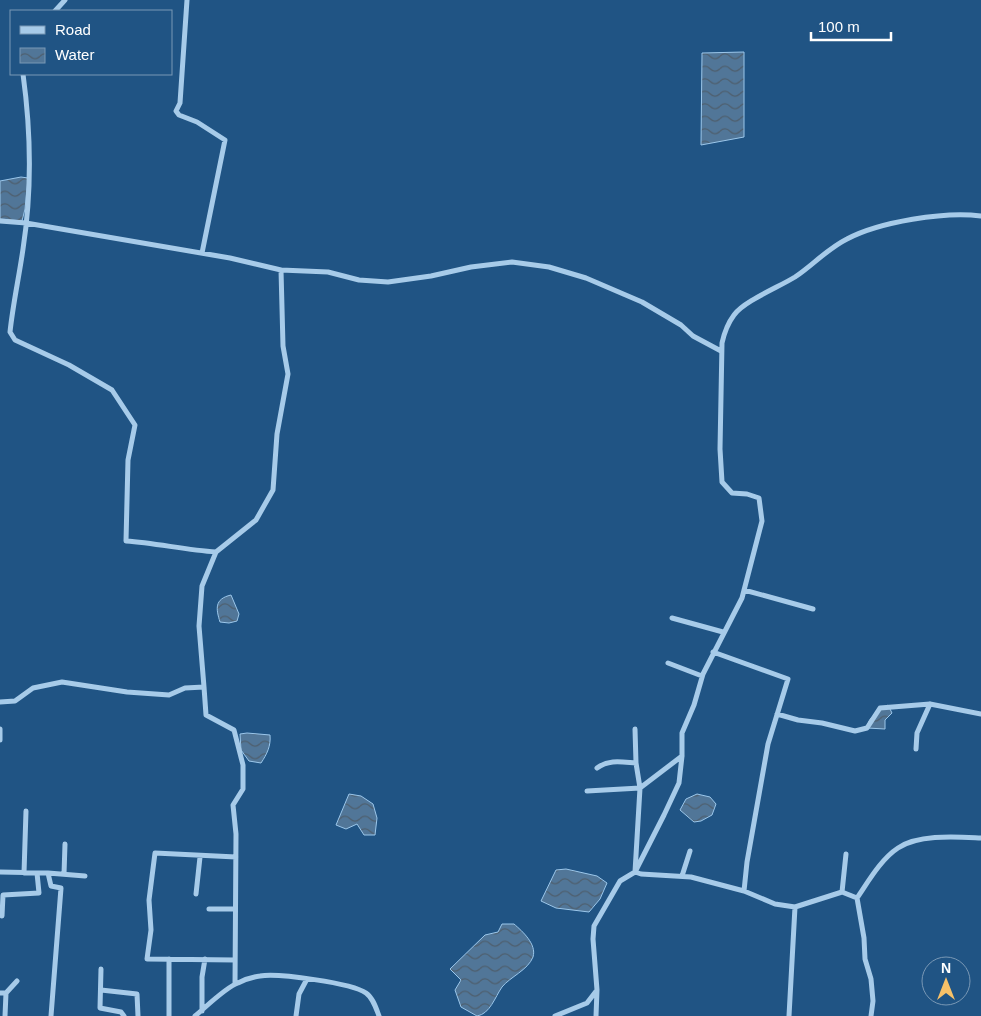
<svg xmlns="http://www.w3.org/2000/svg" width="981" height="1016" font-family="Helvetica,sans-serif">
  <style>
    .water { fill: url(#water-waves); stroke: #9bc7eb }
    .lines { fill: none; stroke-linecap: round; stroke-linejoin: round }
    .minor { stroke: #a7cbe9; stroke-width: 5 }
  </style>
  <defs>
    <pattern id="water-waves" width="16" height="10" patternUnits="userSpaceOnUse" patternTransform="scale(1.25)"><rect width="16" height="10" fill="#517698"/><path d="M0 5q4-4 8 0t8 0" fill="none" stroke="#4e5f6e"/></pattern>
  </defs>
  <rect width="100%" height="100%" fill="#205484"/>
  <path class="water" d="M744,52v85l-43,8 1,-92z
    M21,177l7,1 -3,31 -3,12 -22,-2v-38z
    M231,595l8,19 -2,7 -8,2 -9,-1c-4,-13 -6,-23 11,-27z
    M888,705l4,8 -7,7v9l-18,-1c1,-12 12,-16 21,-23z
    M247,733l23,2c1,11 -3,19 -9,28l-12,-2 -8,-11 -1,-16z
    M349,794l12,2 12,8 4,14 -2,17h-11l-7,-11 -11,5 -10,-4z
    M697,794l13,3 6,7 -4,11 -11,6 -7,1 -14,-12 6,-11z
    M566,869l31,7 10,7 -7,16 -11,13 -33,-4 -15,-7 15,-31z
    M502,924h12c8,7 23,20 19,33 -5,13 -23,20 -31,30 -7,10 -12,27 -25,29l-16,-9 -6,-17 6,-10 -11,-11 35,-34 13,-3z"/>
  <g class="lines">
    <path class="minor" d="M187,0l-7,103 -4,8 3,4 18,7 28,18 -23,113
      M55,11l10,-11
      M0,221l26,2 204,35 51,12
      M216,552l40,-32 17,-30 4,-56 11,-60 -5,-28 -2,-76 47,2 31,8 29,2 43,-6 40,-9 41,-5 37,5 37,11 56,24 39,23 12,11 28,15
      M744,590l69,19
      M672,618l51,14
      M713,652l75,27 -20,65 -21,118 -3,29
      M668,663l34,13
      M204,687l2,28 28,15 9,35v24l-10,16 3,29 -1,150
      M0,702l15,-1 18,-13 29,-6 65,10 42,3 16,-7 19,-1 -5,-61 3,-40 14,-34c-31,-2 -60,-9 -90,-11l2,-81 7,-35 -23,-35 -43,-25 -54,-25 -5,-8c3,-28 9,-55 13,-83 9,-58 8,-117 0,-175
      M777,714l21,6 24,3 33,8 12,-3 13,-20 50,-4 51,10
      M0,729v11
      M916,749l1,-16 13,-29
      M597,768c12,-9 25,-6 39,-5
      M587,791l53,-3 42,-32
      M846,854l-4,38 -47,15 -20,-3 -31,-13 -53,-14 -50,-3 -6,-2 29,-57 15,-32 3,-27v-23l12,-28 9,-31 39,-76 20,-77 -3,-23 -12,-4 -15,-1 -10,-11 -2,-33 2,-106c2,-9 6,-20 12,-28 10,-14 45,-28 61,-38 18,-12 32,-28 52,-38 32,-17 98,-28 134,-23
      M0,872l48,1 3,13 10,2 -10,128
      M24,873l2,-62
      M48,873l37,3
      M64,874l1,-30
      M682,876l8,-25
      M842,892l15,6
      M196,894l4,-37
      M209,909h26
      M2,916l1,-21 36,-2 -2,-20
      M169,959v57
      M235,960l-88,-1 4,-29 -2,-30 6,-47 81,4
      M101,969l-1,39 21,4 3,4
      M101,990l36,4 1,22
      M0,993h6l11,-12
      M202,1011v-34l3,-18
      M5,1016l1,-23
      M195,1016c11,-9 31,-29 43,-33 6,-3 14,-6 22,-7 18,-3 92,7 106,17 7,5 10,15 13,23
      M296,1016l3,-22 8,-15
      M555,1016l32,-13 10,-13 -4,-51 1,-13 26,-45 15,-9 5,-84 -4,-25 -1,-34
      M596,1016l1,-26
      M789,1016l6,-109
      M871,1016l2,-15 -2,-22 -6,-20 -1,-21 -7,-40c11,-16 24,-39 41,-50 21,-14 59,-11 83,-10"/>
  </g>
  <rect x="10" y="10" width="162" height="65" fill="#205484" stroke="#7998b5"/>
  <rect x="20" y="26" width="25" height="8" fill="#a7cbe9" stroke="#7998b5"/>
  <text x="55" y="35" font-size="15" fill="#ffffff">Road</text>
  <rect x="20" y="48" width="25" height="15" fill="url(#water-waves)" stroke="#7998b5"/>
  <text x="55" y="60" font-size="15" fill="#ffffff">Water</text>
  <g transform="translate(946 981)"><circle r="24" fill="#205484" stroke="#7998b5"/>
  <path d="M0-4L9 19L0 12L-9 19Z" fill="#f7c168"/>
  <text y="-8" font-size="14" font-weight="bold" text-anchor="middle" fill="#ffffff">N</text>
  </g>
  <path d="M811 32v8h80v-8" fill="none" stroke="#ffffff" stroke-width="2.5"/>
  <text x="818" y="32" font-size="15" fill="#ffffff" stroke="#205484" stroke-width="4" paint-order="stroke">100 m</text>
</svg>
